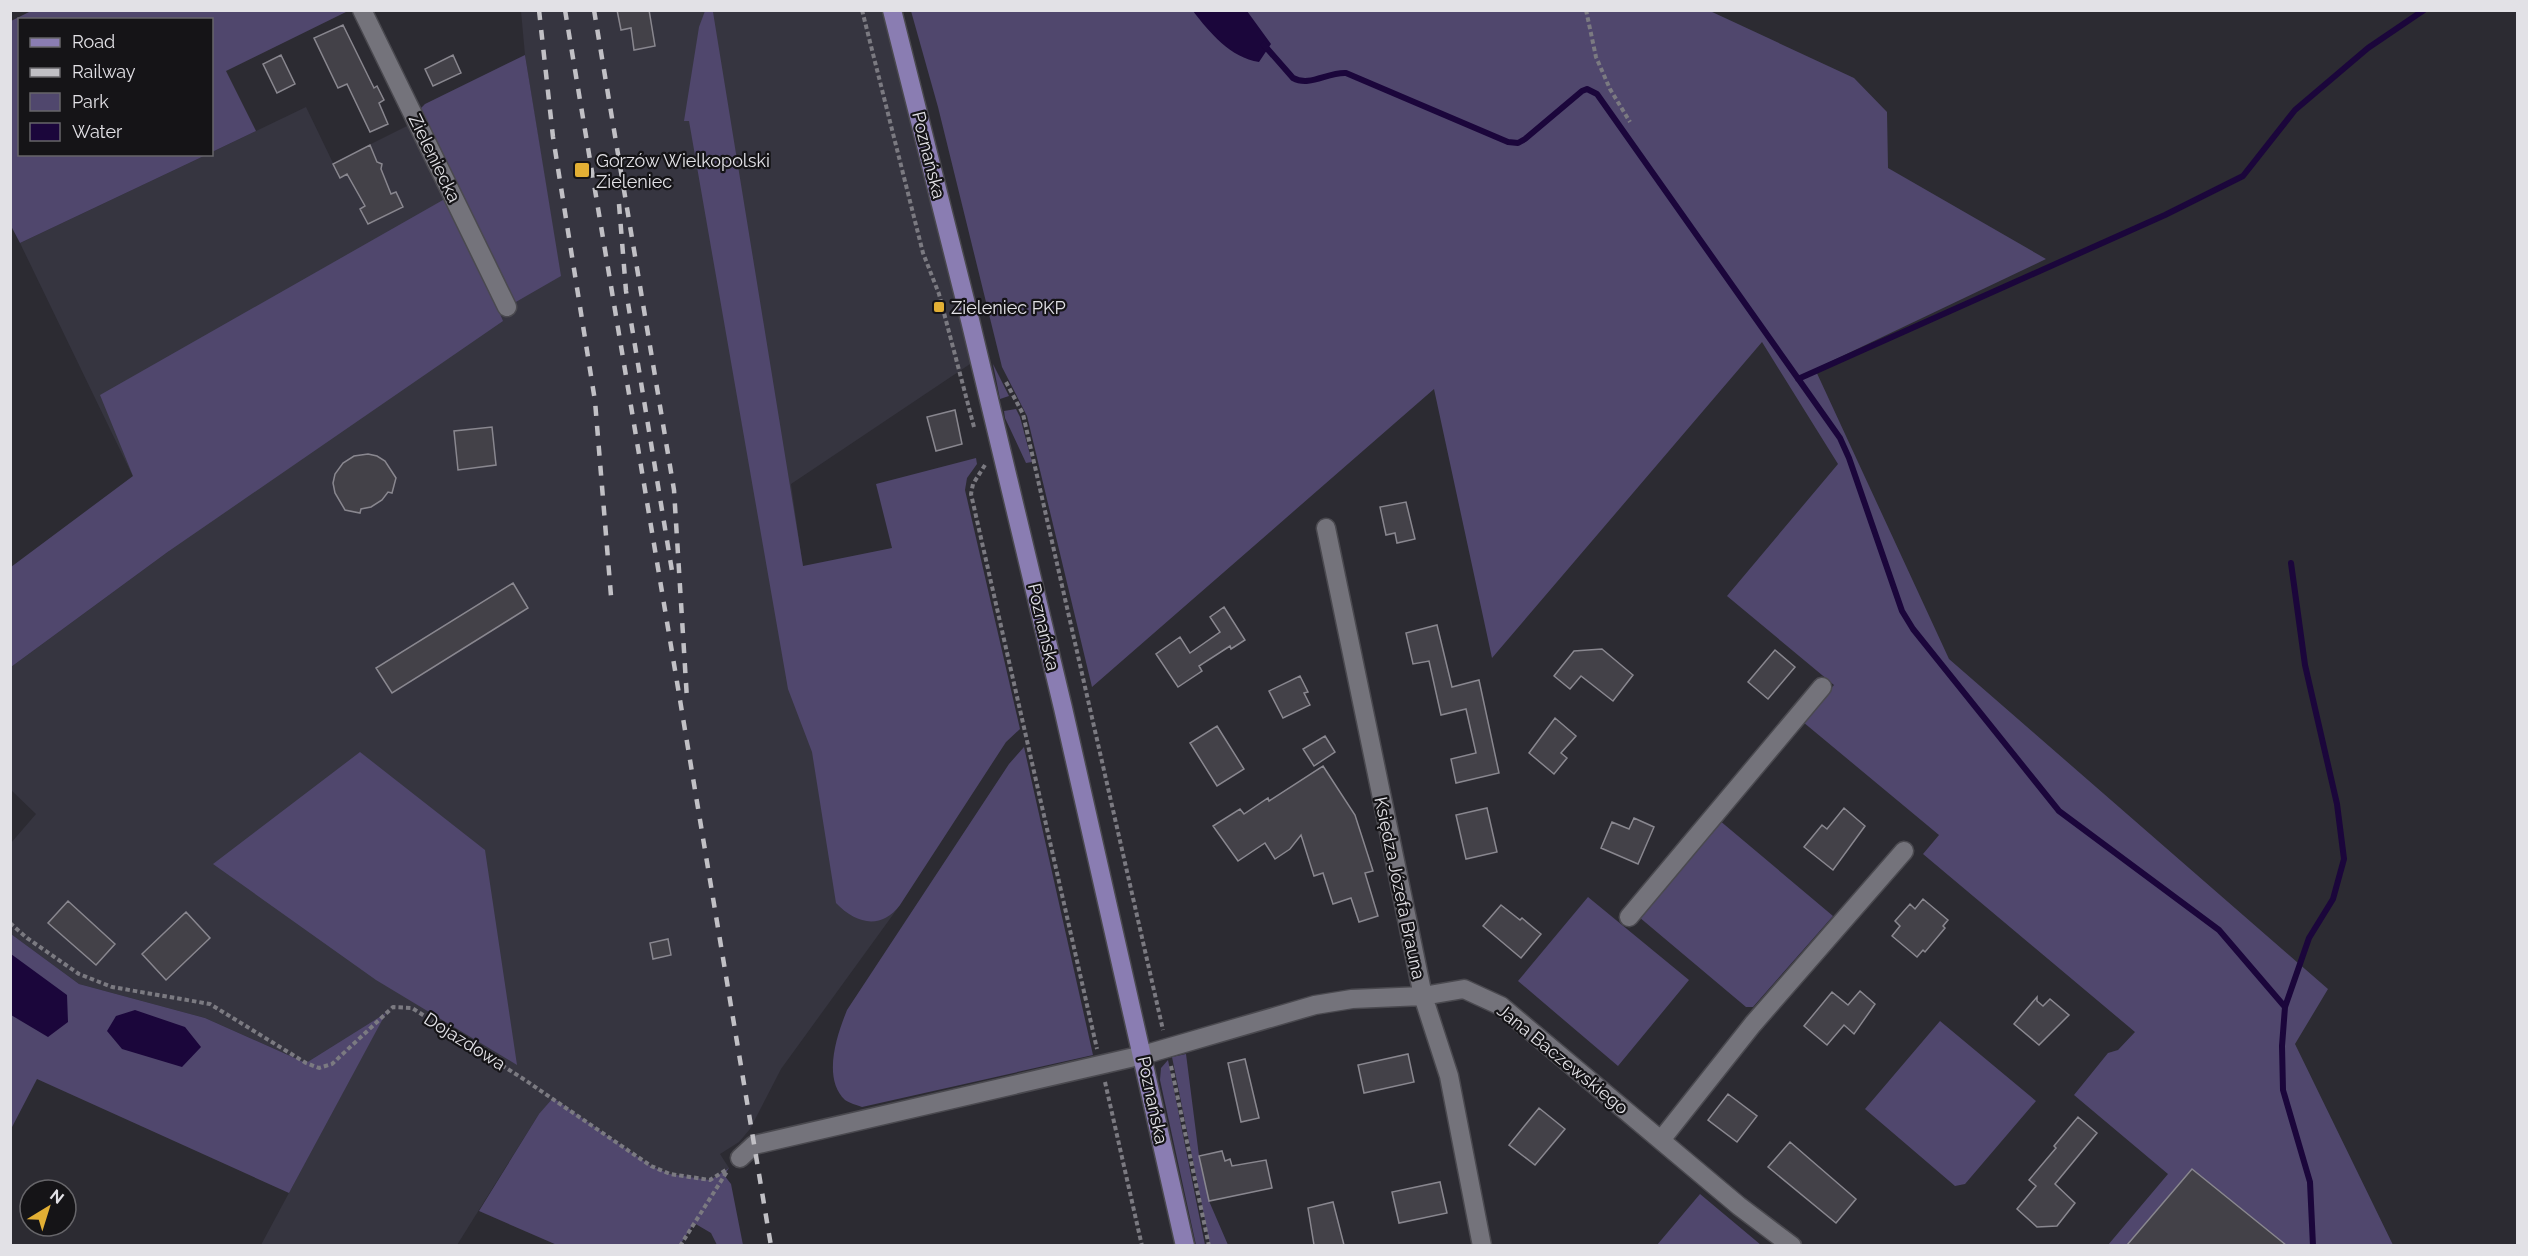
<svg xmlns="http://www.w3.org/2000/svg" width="2528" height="1256" font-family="Raleway,sans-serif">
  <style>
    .built { fill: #363540 }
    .green { fill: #50476d }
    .water { fill: #1b063b }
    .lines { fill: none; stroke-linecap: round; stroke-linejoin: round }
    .stream { stroke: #1b063b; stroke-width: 6 }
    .building { fill: #434148; stroke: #89878f; stroke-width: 1.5 }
    .minor-casing { stroke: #4a494f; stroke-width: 21 }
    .major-casing { stroke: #4a494f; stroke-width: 21 }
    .path { stroke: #7b7a81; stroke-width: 4; stroke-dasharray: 4.5 3; stroke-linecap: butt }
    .minor { stroke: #74737b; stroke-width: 18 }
    .major { stroke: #8a7db2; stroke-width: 18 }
    .rail { stroke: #c1c0c5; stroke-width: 4.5; stroke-dasharray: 10 10; stroke-linecap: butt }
    .poi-dot { fill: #e2af34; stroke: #151417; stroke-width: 2 }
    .labels { text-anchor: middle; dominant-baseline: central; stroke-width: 4.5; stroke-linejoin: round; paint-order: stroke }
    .street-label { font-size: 18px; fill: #e2e1e6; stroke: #151417 }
    .poi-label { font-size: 18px; fill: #e2e1e6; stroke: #151417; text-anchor: start }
  </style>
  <rect width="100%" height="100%" fill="#2c2b32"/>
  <path class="built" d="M521,11h371l87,347 -188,126 12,83 97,338 -119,164 -31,60 -11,13 -19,12 9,14 -19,12 -40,-6 -19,-8 -49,-35 -63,-17 -82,131h-196l124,-231 -79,49 -101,-45 -126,-34 -68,-50v-91l25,-29 -25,-24v-123l158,-116 -149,-308 186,-88 6,-1v-2l94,-45 27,56 84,-42 143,155 -35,-221z"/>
  <path class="green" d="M33,10h315v1l-122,60 30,60 -44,21v-132h-192v134l186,1 -186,88 -10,-19 1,-203z
    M705,11h12l-4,1 90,554 89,-18 -16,-64 100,-26 1,6 -10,14 -2,12 55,239 -14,13 -106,163c-19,25 -44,19 -64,-2l-24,-151 -24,-63 -99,-568h-5l15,-94z
    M911,11h799l144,67 33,34 1,56 158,91 -231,110 134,290 379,330 -33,55 98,201h-285l60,-71 -94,-79 34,-42 10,-3 17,-18 -212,-178 16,-19 -136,-113 31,-37 -107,-89 111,-132 -76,-122 -270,316 -58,-269 -342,298 -65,-271 -25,-49 -64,-260z
    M525,55l36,221 -54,31 -93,-192 11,-11z
    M450,196l53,125 -334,230 -158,116v-100l122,-91 -33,-81z
    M993,364l16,32 -9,3z
    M1016,409l4,8 12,45 -6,1 -21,-45 -1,-7z
    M1024,747l69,308 -231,52c-5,-2 -13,-4 -17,-7 -23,-22 -8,-65 2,-90l162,-246z
    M360,752l125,98 32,215 -141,-85 -163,-116z
    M1719,820l114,96 -80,91h-7l-107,-90z
    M1588,897l101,83 -71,86 -100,-85z
    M11,934l68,50 126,34 101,45 80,-50 -97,180 -252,-114 -26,50z
    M1940,1021l96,80 -71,83 -10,2 -90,-77z
    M1186,1054l13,102 10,45 19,44h-18l-38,-188z
    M1168,1060l37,185h-9l-36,-165 1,-12z
    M553,1098l98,68 19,8 40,6 19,-12 -5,7 7,9 12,61h-26l-6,-12 -17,-10 -14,22h-123l-78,-34 60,-97z
    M1700,1194l61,51h-104z"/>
  <path class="water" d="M1193,11h54l24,33 -12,18c-28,-4 -50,-30 -66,-51z
    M11,954l56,41 1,27 -20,15 -37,-22z
    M135,1010l50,17 16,20 -19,20 -60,-18 -15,-18 9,-15z"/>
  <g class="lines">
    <path class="stream" d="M1264,45l29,33c17,9 34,-6 53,-5l162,69 10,1 7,-4 57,-48 5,-2 10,5 243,344 9,20 53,153 11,18 146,182 160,119 66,77 -3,39 1,44 27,92 3,64
      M1798,379l367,-164 78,-39 52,-66 73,-62 56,-38
      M2285,1007l24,-69 24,-39 11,-40 -7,-55 -32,-139 -14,-102"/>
  </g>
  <path class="building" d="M617,10h32l6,36 -21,4 -3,-22 -10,2z
    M343,25l31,63 3,-2 7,14 -5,3 9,21 -18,8 -23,-48 -9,4 -24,-50z
    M281,55l14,29 -18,9 -14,-29z
    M453,55l8,18 -28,13 -8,-17z
    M370,145l7,17 5,2 -1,5 10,25 5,-2 7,15 -35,17 -8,-15 5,-3 -18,-32 -7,4 -7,-14z
    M955,410l7,34 -26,7 -9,-34z
    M492,427l4,38 -38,5 -4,-39z
    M368,454l9,2 8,5 11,17 -4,15 -4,-1 -6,8 -11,7 -10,2 -1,4 -15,-3 -10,-17 -2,-10 2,-9 8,-11 11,-7z
    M1406,502l9,37 -18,4 -2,-10 -9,2 -6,-28z
    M513,583l15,25 -136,85 -16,-25z
    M1224,607l21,33 -14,9 -1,-3 -31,20 3,5 -24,16 -22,-33 24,-17 10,16 30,-21 -10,-15z
    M1437,625l15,62 27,-7 20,93 -43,10 -5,-24 25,-6 -10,-44 -25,6 -12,-54 -16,3 -7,-31z
    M1602,649l31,26 -20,26 -32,-25 -11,13 -16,-13 20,-25z
    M1775,650l20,17 -27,32 -20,-17z
    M1300,676l8,16 -4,1 6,12 -27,13 -14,-27z
    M1555,718l21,18 -15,17 6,5 -13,16 -25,-21z
    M1217,726l27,43 -27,17 -27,-43z
    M1325,736l10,16 -21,14 -11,-17z
    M1323,766l32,49 18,56 -8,2 13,43 -19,6 -8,-24 -18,6 -10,-31 -9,3 -13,-41 -11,14 -15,10 -10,-16 -27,18 -25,-35 27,-17 4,5 24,-16 1,3z
    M1487,808l10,44 -31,7 -10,-44z
    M1844,808l21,18 -32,44 -29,-23 18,-22 5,4z
    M1634,818l20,9 -16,37 -37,-16 11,-26 17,7z
    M1923,899l25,21 -5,6 2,2 -20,24 -2,-2 -6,7 -25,-21 8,-10 -5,-5 15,-17 5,5z
    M68,901l47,43 -19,21 -48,-42z
    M1501,905l19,15 2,-2 19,16 -20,24 -38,-32z
    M186,912l24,26 -44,42 -24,-26z
    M668,939l3,16 -18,4 -3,-16z
    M1860,991l15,13 -21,30 -10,-9 -17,20 -23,-19 28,-34 16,13z
    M2037,997v4l6,5 7,-7 19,16 -30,30 -25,-21z
    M1408,1054l6,28 -50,11 -6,-28z
    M1245,1059l14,59 -18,4 -13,-59z
    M1728,1094l29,22 -20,26 -29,-22z
    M1539,1108l26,21 -30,36 -26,-20z
    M2078,1117l19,16 -42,51 20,19 -18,23 -20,1 -20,-18 19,-23 -7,-6 27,-32 -2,-2z
    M1790,1142l66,57 -20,24 -68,-56z
    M1222,1151l3,10 5,-2 2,7 34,-6 6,28 -63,13 -10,-45z
    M2192,1169l94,76h-159z
    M1440,1182l7,31 -48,10 -7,-31z
    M1333,1202l11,43h-30l-6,-37z"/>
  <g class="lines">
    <g class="minor-casing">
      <path id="minor" d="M362,10l145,297
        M1326,528l97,468 26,80 33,170
        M1629,917l193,-230
        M1661,1140l92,-116 151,-173
        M740,1158l14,-13 389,-90 172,-50 37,-6 71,-3 41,-7 37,17 238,200 53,40"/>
    </g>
    <g class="major-casing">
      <path id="major" d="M892,10l78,310 93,388 122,538"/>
    </g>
    <path class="path" d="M862,10l61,243 16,41 35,133
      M1586,10l10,47 14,32 20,33
      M1006,382l17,32 140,616
      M985,465l-12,19 -2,10 126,555
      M10,923l17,15 52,36 33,13 98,17 96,59 13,5 13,-4 61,-57 19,1 113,72 126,86 19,8 40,6 16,-10
      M1171,1066l38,180
      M1105,1082l37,164
      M680,1246l48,-76"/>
    <use href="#minor" class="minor"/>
    <use href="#major" class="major"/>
    <path class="rail" d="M539,10l14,127 42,264 16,195
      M565,10l206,1236
      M594,10l80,480 13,209
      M619,204l7,87 47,286"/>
  </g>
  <g class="poi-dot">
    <rect x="574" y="162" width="16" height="16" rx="3"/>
    <rect x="933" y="301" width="12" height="12" rx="3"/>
  </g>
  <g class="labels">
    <g class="street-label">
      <text transform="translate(929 155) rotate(76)">Poznańska</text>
      <text transform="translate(435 158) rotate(64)">Zieleniecka</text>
      <text transform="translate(1044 627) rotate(77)">Poznańska</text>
      <text transform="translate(1400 888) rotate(78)">Księdza Józefa Brauna</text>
      <text transform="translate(465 1041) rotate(32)">Dojazdowa</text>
      <text transform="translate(1563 1059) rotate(39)">Jana Baczewskiego</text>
      <text transform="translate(1153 1100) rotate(78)">Poznańska</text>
    </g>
    <g class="poi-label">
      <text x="596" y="160">Gorzów Wielkopolski<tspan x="596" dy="21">Zieleniec</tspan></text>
      <text x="951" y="307">Zieleniec PKP</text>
    </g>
  </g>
  <rect width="2528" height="1256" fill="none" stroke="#e2e1e6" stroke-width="24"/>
  <rect x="18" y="18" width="195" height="138" fill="#151417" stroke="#67666a" stroke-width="1.5"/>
  <rect x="30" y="38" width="30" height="9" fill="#8a7db2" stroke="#67666a" stroke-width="1.5"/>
  <text x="72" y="48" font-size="18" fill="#e2e1e6">Road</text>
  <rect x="30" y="68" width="30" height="9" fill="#c1c0c5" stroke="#67666a" stroke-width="1.5"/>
  <text x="72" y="78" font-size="18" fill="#e2e1e6">Railway</text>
  <rect x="30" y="93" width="30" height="18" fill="#50476d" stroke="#67666a" stroke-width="1.5"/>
  <text x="72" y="108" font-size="18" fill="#e2e1e6">Park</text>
  <rect x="30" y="123" width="30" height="18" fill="#1b063b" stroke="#67666a" stroke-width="1.5"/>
  <text x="72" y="138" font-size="18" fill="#e2e1e6">Water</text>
  <g transform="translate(48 1208) rotate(38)"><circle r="28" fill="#151417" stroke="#67666a" stroke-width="1.5"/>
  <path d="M0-4.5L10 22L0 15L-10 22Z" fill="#e2af34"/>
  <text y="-9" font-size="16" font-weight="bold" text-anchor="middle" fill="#e2e1e6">N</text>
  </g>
</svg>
